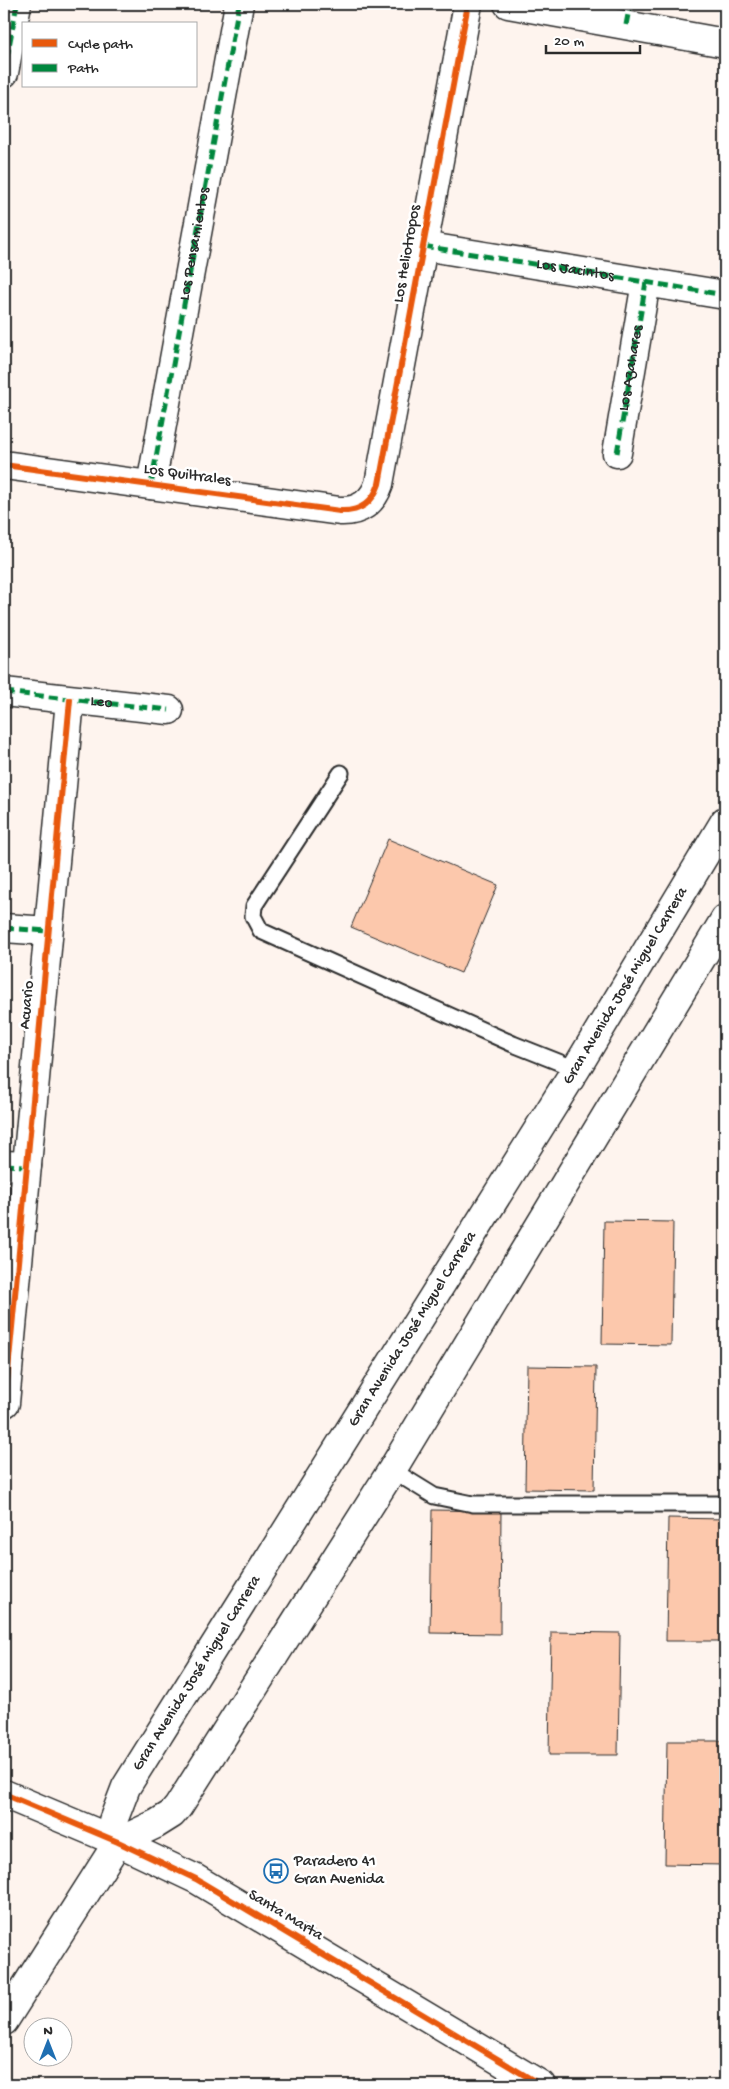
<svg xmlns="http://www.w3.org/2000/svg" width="729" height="2089" font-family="'Gochi Hand',sans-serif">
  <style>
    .building { fill: #fcc8ac; stroke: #2b2b2b }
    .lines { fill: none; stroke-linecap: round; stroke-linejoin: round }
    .service-casing { stroke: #2b2b2b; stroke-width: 19 }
    .minor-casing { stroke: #2b2b2b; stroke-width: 31 }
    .tertiary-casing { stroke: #2b2b2b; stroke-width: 31 }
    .primary-casing { stroke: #2b2b2b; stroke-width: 31 }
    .service { stroke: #fff; stroke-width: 15 }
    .minor { stroke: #fff; stroke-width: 28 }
    .tertiary { stroke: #fff; stroke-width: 28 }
    .primary { stroke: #fff; stroke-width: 28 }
    .quiet { stroke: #00873e; stroke-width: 5; stroke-dasharray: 10 5; stroke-linecap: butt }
    .cycleway-casing { stroke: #fff; stroke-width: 9 }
    .cycleway { stroke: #e8590c; stroke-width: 6 }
    .labels { text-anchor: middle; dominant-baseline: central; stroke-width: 5; stroke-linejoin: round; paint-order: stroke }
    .street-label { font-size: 16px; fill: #2b2b2b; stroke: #fff }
    .poi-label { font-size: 16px; fill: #2b2b2b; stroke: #fff; text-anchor: start }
  </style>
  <rect width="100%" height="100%" fill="#fef4ee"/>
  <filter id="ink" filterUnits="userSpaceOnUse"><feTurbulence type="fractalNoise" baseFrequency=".02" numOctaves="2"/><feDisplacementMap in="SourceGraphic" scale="10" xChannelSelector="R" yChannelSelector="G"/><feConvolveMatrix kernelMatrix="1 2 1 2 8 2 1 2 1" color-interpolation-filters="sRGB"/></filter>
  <g filter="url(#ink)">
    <path class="building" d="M388,839l110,46 -37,88 -110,-46z
      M604,1221l69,1 -2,123 -69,-1z
      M527,1366l69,1 -2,123 -69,-1z
      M432,1510l69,1 -1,123 -70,-1z
      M668,1518l57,1v122h-59z
      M551,1632l69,1 -2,122h-69z
      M667,1741h58v124l-60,-1z"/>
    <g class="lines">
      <g class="service-casing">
        <path id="service" d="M341,773l-87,133 -1,10 8,15 252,113 63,25
          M392,1470l42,26 39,8h252"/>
      </g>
      <g class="minor-casing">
        <g id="minor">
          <path d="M508,4l217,39"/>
          <path d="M4,73l13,-69"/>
          <path d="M423,246l302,49"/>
          <path d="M617,453l29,-171"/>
          <path d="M4,465l336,46c20,1 33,-9 39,-27l89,-480"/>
          <path id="s1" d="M151,485l88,-481"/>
          <path id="s2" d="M4,692l165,18"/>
          <path d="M4,928l44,3"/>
          <path d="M4,1165l23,1"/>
          <path d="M4,1403h1l65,-703"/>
          <path d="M4,1794l114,48"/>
        </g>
      </g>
      <g class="tertiary-casing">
        <path id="tertiary" d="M118,1842l78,37 345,206"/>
      </g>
      <g class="primary-casing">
        <g id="primary">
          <path id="s3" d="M118,1842l-5,-21 13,-34 450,-718 149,-248"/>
          <path d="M4,2021l114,-179 38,-18 16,-10 6,-7 214,-337 333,-551"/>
        </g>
      </g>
      <use href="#service" class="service"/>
      <use href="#minor" class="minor"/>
      <use href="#tertiary" class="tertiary"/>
      <use href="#primary" class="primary"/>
      <g class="quiet">
        <path d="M626,25l4,-21"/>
        <path d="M4,73l13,-69"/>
        <path id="s4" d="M423,246l302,49"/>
        <path id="s5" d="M617,453l29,-171"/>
        <path d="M151,485l88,-481"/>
        <path d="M4,692l165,18"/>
        <path d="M4,928l44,3"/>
        <path d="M4,1165l23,1"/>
      </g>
      <g class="cycleway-casing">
        <path id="cycleway" d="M4,465l336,46c20,1 33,-9 39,-27l89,-480
          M4,1403h1l65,-703
          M4,1794l114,48 78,37 345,206"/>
      </g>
      <use href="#cycleway" class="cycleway"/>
    </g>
  </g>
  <defs>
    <g id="bus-ring" transform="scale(1.25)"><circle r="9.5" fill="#fff" stroke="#1f6fb2" stroke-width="1.5"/><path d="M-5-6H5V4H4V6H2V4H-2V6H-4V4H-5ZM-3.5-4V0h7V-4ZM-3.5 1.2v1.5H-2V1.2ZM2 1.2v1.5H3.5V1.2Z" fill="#1f6fb2"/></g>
  </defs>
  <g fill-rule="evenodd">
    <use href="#bus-ring" x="276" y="1871"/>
  </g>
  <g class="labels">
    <g class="street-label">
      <text stroke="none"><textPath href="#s1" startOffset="245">Los Pensamientos</textPath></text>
      <text transform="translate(408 254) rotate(-80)">Los Heliotropos</text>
      <text stroke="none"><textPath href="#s4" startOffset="154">Los Jacintos</textPath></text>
      <text stroke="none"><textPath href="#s5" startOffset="86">Los Azahares</textPath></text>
      <text transform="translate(187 476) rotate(8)">Los Quiltrales</text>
      <text stroke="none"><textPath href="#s2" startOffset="98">Leo</textPath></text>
      <text stroke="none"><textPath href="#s3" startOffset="1002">Gran Avenida José Miguel Carrera</textPath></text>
      <text transform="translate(28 1005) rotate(-85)">Acuario</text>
      <text stroke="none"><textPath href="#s3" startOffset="598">Gran Avenida José Miguel Carrera</textPath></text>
      <text stroke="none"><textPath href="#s3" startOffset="192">Gran Avenida José Miguel Carrera</textPath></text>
      <text transform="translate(285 1916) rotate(31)">Santa Marta</text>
    </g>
    <g class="poi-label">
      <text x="294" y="1862">Paradero 41<tspan x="294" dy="18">Gran Avenida</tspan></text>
    </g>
  </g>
  <rect width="729" height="2089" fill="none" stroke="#fff" stroke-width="20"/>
  <rect x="10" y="10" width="709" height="2069" fill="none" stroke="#2b2b2b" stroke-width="2" filter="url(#ink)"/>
  <rect x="22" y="22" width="175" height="65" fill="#ffffff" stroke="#aaaaaa"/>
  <rect x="32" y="39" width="25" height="8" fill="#e8590c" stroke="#aaaaaa"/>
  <text x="68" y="48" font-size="15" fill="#2b2b2b">Cycle path</text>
  <rect x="32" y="64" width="25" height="8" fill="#00873e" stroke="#aaaaaa"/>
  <text x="68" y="72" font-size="15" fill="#2b2b2b">Path</text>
  <g transform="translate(48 2042)"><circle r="24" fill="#ffffff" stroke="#aaaaaa"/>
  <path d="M0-4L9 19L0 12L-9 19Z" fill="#1f6fb2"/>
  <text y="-8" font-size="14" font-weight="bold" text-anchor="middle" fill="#2b2b2b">N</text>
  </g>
  <path d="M546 45v8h94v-8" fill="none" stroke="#2b2b2b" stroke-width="2.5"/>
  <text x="554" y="45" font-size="15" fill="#2b2b2b" stroke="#ffffff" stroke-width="4" paint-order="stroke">20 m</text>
</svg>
